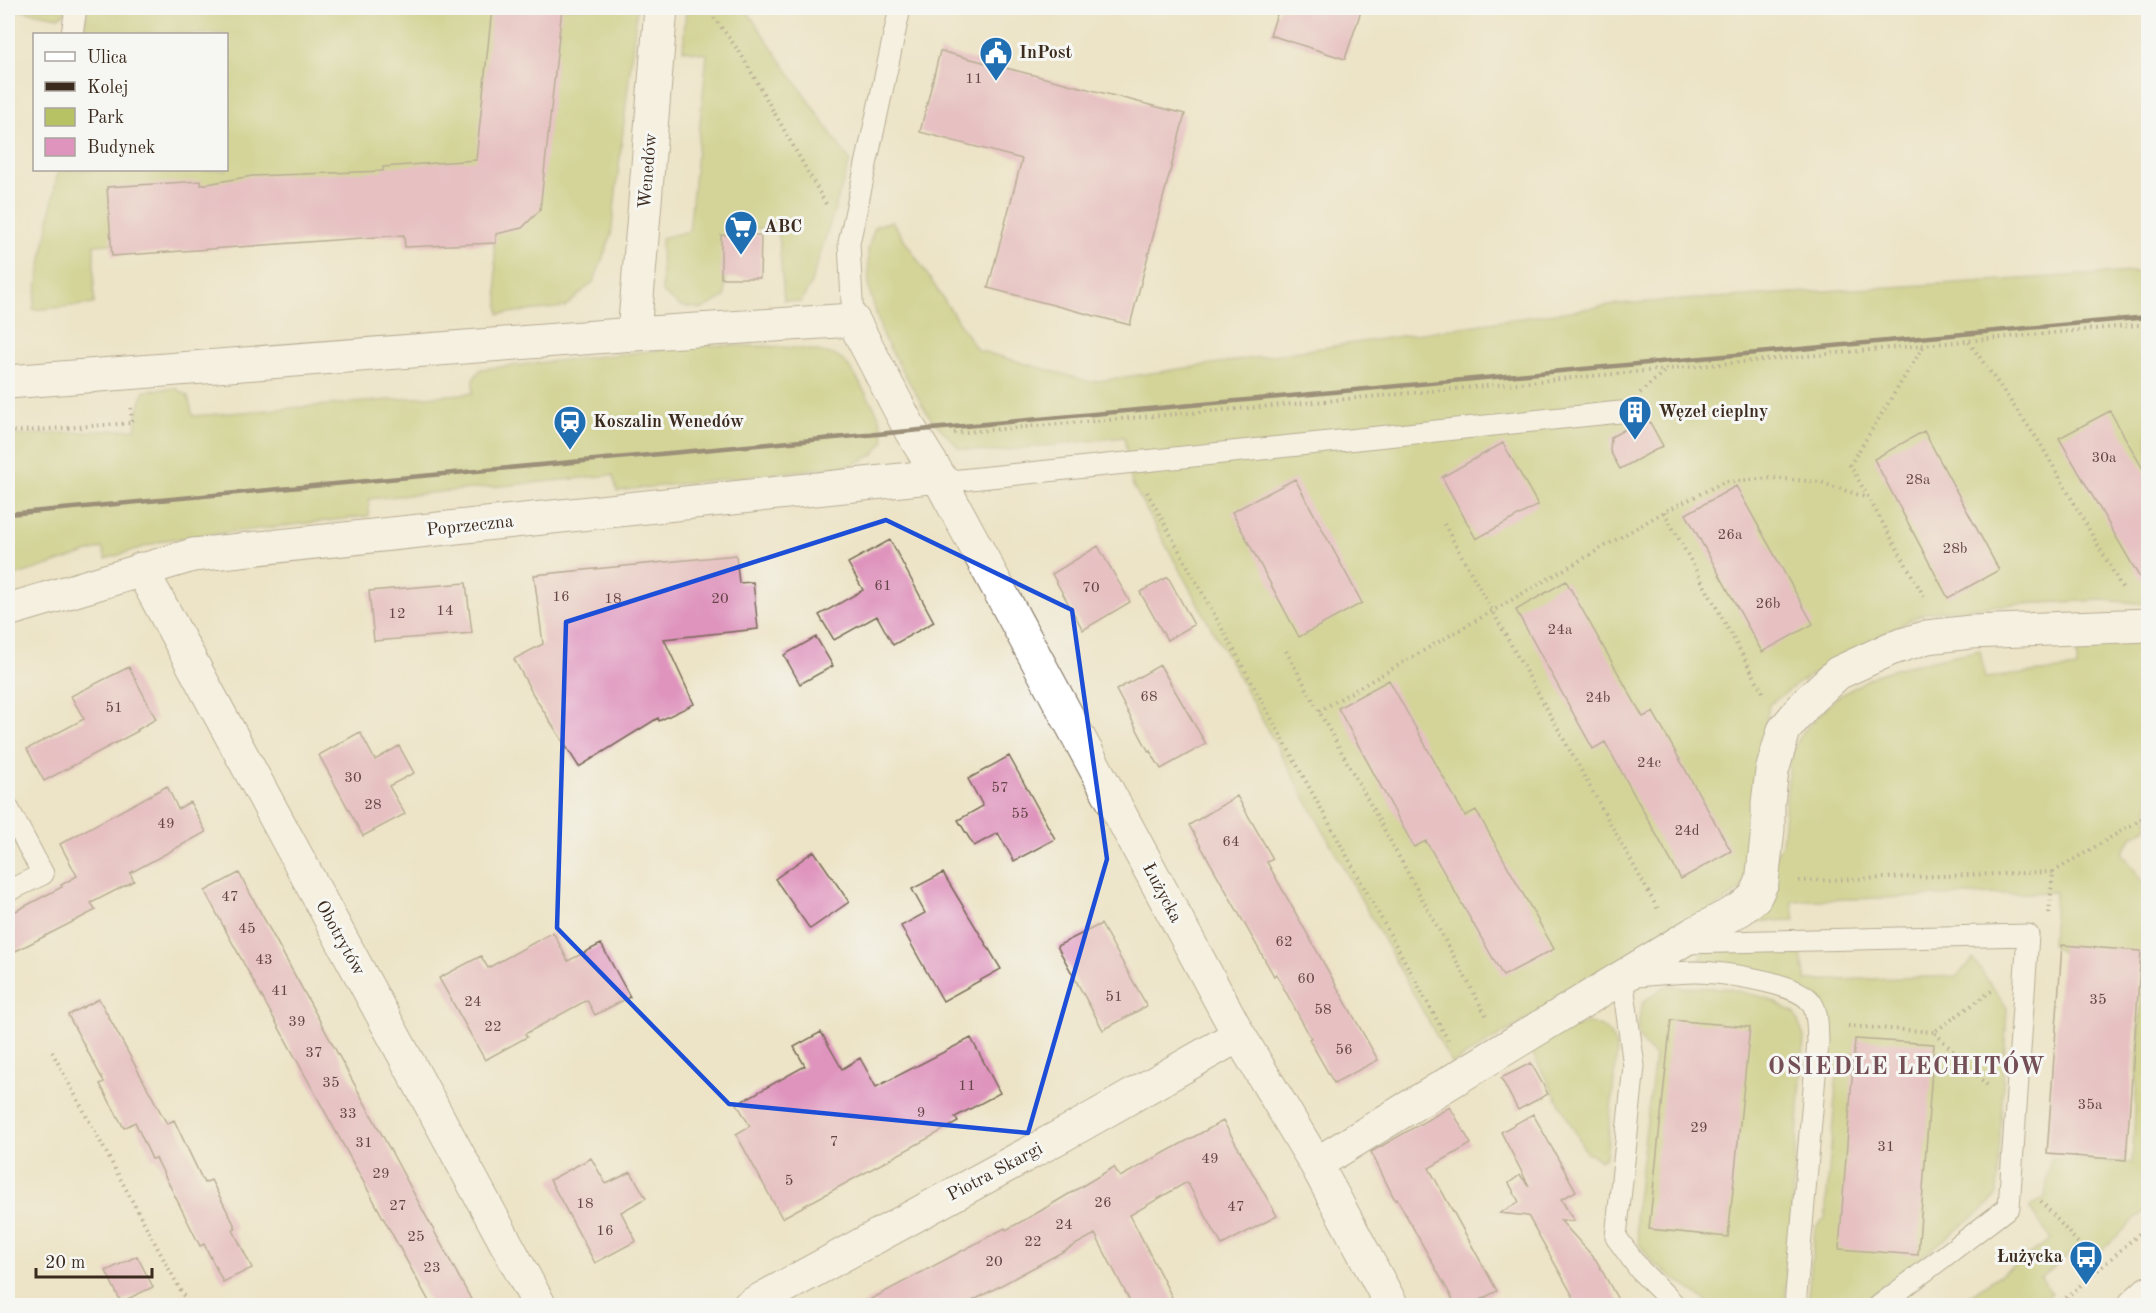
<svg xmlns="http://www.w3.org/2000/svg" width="2156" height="1313" font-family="'Old Standard TT',serif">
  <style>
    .green { fill: #b6c264; stroke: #787641; stroke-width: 1.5 }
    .building { fill: #df94bd }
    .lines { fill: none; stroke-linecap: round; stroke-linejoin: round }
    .lane-casing { stroke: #796b59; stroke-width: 23 }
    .street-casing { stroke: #796b59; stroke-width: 35 }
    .secondary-casing { stroke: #796b59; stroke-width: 35 }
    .path { stroke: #796b59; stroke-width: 4; stroke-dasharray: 1.5 4.5; stroke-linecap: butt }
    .lane { stroke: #fff; stroke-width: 21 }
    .street { stroke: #fff; stroke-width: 33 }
    .secondary { stroke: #fff; stroke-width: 33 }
    .rail { stroke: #3b2a1e; stroke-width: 4.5 }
    .marked { fill: none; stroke: #1d4ed8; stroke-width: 4.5; stroke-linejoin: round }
    .labels { text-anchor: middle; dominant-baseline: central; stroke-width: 6; stroke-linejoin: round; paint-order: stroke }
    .number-label { font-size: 15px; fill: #644446 }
    .poi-label { font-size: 18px; font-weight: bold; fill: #3b2a1e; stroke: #f6f6f2; text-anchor: start }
    .street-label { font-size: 18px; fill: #3b2a1e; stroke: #f6f6f2 }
    .district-label { font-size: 24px; font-weight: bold; letter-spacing: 1.5px; fill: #744f56; stroke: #f6f6f2 }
  </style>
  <rect width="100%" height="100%" fill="#f6f6f2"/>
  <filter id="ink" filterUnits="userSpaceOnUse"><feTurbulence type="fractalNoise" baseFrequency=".0167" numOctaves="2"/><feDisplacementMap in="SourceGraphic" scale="12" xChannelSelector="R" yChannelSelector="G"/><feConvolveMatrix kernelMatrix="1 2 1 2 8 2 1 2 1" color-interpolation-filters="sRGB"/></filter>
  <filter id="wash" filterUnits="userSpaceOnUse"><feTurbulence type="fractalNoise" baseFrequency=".008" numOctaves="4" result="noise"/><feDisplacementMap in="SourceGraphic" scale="24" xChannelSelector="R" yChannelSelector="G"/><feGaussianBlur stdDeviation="1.35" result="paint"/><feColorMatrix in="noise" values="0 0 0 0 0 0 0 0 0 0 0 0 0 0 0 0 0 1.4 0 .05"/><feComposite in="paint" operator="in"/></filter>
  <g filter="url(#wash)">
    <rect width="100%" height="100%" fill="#ede4c7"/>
    <path class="green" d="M8,8h58l-1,5 -7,4z
      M88,8h549l-26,228 -17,45 -29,26 -66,7 -7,-94 -398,25v59l-61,6 25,-140h168v-136h-143z
      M686,8h59l105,153 -40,125 -9,16 -17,-2 -6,-71 -52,-1 -1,69 -23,12 -22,-3 -18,-14 -1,-54 28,-7 18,-177 -24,-4z
      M892,221l85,129 114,32 526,-78 531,-33v333l-45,-4 -102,5 -77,8 -77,40 -44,27 -34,25 -6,41 -9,118 -14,26 -28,20 -260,154 -320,-580 -8,-47 -134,15 -31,-4 -30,-32 -46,-79 -14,-48 -1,-40 7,-23z
      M704,345c28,1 118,-1 137,14 11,8 17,22 24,33 12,19 18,28 19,50l-11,13 -21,10 -235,26 -4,-16 -244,24v17l-204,24 -59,19 -4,-11 -94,30v-142l127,-7 3,-19 6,-19 31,-3 13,8 5,20 280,-23v-14l8,-10z
      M2148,641v186l-15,9 -11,17 26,35v320l-54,49 -12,-13 -41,34 11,16 -14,11h-24l-6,-7 -10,7h-23l-7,-8 83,-58 -22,-31 16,-11 5,-39 82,5 11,-206 -82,-5 -9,-7 3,-53 -263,9 3,19 -52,2 39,-79 8,-83 11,-26 35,-36 39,-23 34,-10 71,-15 5,28 92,-10v-23z
      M1800,949l6,32 151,-5 16,-17 34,49 -10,187 -12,13 -126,97h-52l8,-77 10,-10 12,-145 -11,-13 -6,-52 -118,-47 -1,-6 3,-4z
      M1664,987l61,1 42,10 28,15 9,24 -19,268h-74l-58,-42 -14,-19 -4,-29 20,-159c-23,-19 -18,-28 -12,-54z
      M1589,1023c19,4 24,12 28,29l-11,105 -6,3 -14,-8 -56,-103 37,-20z"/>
    <g id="blocks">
      <path class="building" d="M492,8h70l-22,202 -18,18 -26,6v9l-91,4 -1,-12 -292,21 -5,-69 94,-6v4l51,-9 131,-5v-4l93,-7z
        M1279,8h83l-17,51 -75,-24z
        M940,51l245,63 -55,211 -142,-37 34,-129 -102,-27z
        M721,235h40l-1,43h-39z
        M2110,411l38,67v114l-89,-154z
        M1647,417l16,29 -43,23 -10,-18 1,-14z
        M1924,431l75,139 -51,28 -74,-139z
        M1503,443l35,62 -62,34 -34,-62z
        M1295,479l67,124 -63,34 -67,-125z
        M1736,486l77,138 -51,28 -76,-138z
        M890,540l44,82 -41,23 -16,-29 -43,24 -15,-25 44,-25 -15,-27z
        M1098,546l32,56 -47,28 -31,-56z
        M736,555l3,28 14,-1 5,47 -94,10 30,65 -35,17 -1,-3 -79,49 -45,-71 -20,-37 29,-15 -9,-69z
        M1168,577l26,48 -27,15 -27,-48z
        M1566,581l77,136 10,-5 78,139 -50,28 -76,-137 -12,7 -77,-139z
        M466,583l6,50 -98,8 -5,-50z
        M816,637l17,29 -33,18 -16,-29z
        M1160,665l46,79 -45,25 -11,-18 -1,1 -33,-62z
        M129,667l27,52 -19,11 1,1 -94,50 -17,-32 57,-30 -13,-23z
        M1389,680l76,136 11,-6 78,139 -51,27 -77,-135 -12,6 -76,-139z
        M360,732l15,28 24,-14 15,27 -25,13 16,28 -42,22 -44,-81z
        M1009,756l46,83 -41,22 -16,-28 -24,13 -16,-26 25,-14 -15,-27z
        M167,786l11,23 12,-7 16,30 -76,41 4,8 -43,22 5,7 -88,45v-40l54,-28 -1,-2 16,-9 -17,-32z
        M1237,796l36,63 -6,3 111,198 -44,23 -25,-44 2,-1 -35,-64 -2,2 -85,-151z
        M814,851l35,51 -39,27 -35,-50z
        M239,873l153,280 82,152h-43l-204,-372 -22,-42z
        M943,873l58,96 -58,32 -42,-75 24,-13 -13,-24z
        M1101,924l46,82 -44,24 -46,-84z
        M553,932l15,29 33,-17 29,53 -35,18 -8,-15 -62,34 2,3 -42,23 -46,-82 42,-22 7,12z
        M2062,945l79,6 -15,209 -79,-6z
        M99,999l68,125 7,-4 30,63 7,-3 25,48 -3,2 19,38 -29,14 -19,-38 -4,2 -44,-88 -4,1 -17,-37 -11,6 -24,-44 4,-2 -36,-67z
        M1671,1020l79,7 -22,210 -79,-8z
        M821,1032l21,37 18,-11 16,29 95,-49 29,55 -45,24 3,5 -176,96 -46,-84 14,-8 -13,-22 68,-38 -11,-19z
        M1855,1039l79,5 -16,211 -79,-6z
        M1531,1063l17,31 -30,16 -17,-32z
        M1450,1107l21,37 -42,24 68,123 -26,14h-15l-59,-106 -2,1 -24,-48z
        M1533,1114l43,77 -15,8 13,22 -14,-1 36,40 25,45h-43l-50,-89 -28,-3 19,-11 -10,-19 11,-8 9,11 -28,-54z
        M1223,1121l54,95 -55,29 -35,-63 -57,33 46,90h-44l-37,-71 -130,71h-105l145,-77 1,2 31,-17 77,-46 6,10z
        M591,1158l15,26 25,-12 15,26 -25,14 15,29 -41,22 -45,-83z
        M137,1256l16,31 -32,15 -15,-31z"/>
    </g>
  </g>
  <g filter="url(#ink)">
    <use href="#blocks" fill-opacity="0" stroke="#796b59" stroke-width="1.5"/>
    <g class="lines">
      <g class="lane-casing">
        <path id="lane" d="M72,34l4,-26
          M853,320l-4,-77 51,-235
          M941,482l679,-70
          M8,808l35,66 -35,17
          M1684,943l344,-8 -19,272 -130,99
          M1676,1306l-36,-36 -24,-33 18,-171 -12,-89c24,-1 49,-5 73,-5 25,0 100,10 115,29 9,10 7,28 8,40l-23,265"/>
      </g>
      <g class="street-casing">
        <path id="street" d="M634,334l27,-326
          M8,382l626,-48 219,-14 58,111 28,45 2,6 298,553 77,129 76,142
          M141,569l399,737
          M8,610l185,-55 746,-79
          M1316,1164l377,-230 48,-25 14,-12 7,-15 6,-53v-26l4,-32 12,-41 25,-30 29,-27 52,-24 37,-12 44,-5 177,-7
          M749,1306l332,-181 158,-90"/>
      </g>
      <g class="secondary-casing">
        <path id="secondary" d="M2134,1306l14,-13"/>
      </g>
      <path class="path" d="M707,8l34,46 85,150
        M1969,342l71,101 84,148
        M1923,347l-73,118 76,135
        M1640,393l26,-23
        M8,432l124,-9 -1,-15
        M954,433l329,-28 865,-81
        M1147,492l301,548
        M1664,512l101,184
        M1444,524l215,387
        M1286,651l201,366
        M1319,711l345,-199 60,-30 47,-4 49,4 48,16
        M2053,872l95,-57
        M1799,881l254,-9 -4,42
        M1848,1026l86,6
        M52,1052l137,254
        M1987,1085l-53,-53 59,-42
        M2041,1201l58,66
        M700,1306l12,-7
        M2057,1306l91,-80"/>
      <use href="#lane" class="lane"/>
      <use href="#street" class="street"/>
      <use href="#secondary" class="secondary"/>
      <path class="rail" d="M8,514l2140,-197"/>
    </g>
  </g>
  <path d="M0 0H2156V1313H0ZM886,520l186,90 35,249 -79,274 -299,-29 -172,-176 9,-306z" fill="#ede4c7" fill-opacity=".55" fill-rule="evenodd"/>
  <path class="marked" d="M886,520l186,90 35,249 -79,274 -299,-29 -172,-176 9,-306z"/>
  <defs>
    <g id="civic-pin" transform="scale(1.725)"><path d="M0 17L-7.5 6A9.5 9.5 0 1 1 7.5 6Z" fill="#1f6fb2" stroke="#f6f6f2"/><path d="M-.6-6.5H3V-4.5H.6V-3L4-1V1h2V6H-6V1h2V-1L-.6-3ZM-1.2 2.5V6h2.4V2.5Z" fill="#fff"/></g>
    <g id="supermarket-pin" transform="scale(1.725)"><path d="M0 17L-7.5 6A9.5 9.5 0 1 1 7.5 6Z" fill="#1f6fb2" stroke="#f6f6f2"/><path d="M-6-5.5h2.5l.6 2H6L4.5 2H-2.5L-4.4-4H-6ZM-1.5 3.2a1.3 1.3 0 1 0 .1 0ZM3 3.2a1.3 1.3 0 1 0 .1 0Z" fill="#fff"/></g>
    <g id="building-pin" transform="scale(1.725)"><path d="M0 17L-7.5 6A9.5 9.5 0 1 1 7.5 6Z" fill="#1f6fb2" stroke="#f6f6f2"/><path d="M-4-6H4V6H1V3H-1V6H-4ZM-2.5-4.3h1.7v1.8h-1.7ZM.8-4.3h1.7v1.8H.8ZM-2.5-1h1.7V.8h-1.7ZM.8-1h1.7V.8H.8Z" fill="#fff"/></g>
    <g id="station-pin" transform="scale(1.725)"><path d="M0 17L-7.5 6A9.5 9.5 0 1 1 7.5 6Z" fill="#1f6fb2" stroke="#f6f6f2"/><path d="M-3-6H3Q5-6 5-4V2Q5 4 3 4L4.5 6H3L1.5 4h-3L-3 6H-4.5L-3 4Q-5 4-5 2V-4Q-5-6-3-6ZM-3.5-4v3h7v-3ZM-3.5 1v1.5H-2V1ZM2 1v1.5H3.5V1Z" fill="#fff"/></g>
    <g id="bus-pin" transform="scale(1.725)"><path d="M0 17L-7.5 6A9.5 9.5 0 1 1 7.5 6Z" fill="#1f6fb2" stroke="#f6f6f2"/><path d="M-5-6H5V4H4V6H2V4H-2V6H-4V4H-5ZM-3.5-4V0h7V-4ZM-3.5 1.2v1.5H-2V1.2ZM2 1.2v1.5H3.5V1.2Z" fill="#fff"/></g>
  </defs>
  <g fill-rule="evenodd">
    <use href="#civic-pin" x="996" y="53"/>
    <use href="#supermarket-pin" x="741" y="227"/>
    <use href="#building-pin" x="1635" y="412"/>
    <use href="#station-pin" x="570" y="422"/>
    <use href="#bus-pin" x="2086" y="1257"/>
  </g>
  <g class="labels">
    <g class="number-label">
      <text x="974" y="79">11</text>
      <text x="2104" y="458">30a</text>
      <text x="1918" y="480">28a</text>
      <text x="1730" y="535">26a</text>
      <text x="1955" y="549">28b</text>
      <text x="883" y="586">61</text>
      <text x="1091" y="588">70</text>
      <text x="561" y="597">16</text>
      <text x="613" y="599">18</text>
      <text x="720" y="599">20</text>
      <text x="1768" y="604">26b</text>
      <text x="445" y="611">14</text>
      <text x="397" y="614">12</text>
      <text x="1560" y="630">24a</text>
      <text x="1149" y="697">68</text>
      <text x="1598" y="698">24b</text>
      <text x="114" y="708">51</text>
      <text x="1649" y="763">24c</text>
      <text x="353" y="778">30</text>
      <text x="1000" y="788">57</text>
      <text x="373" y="805">28</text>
      <text x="1020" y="814">55</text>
      <text x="166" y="824">49</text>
      <text x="1687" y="831">24d</text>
      <text x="1231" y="842">64</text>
      <text x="230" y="897">47</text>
      <text x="247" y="929">45</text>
      <text x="1284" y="942">62</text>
      <text x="264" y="960">43</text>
      <text x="1306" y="979">60</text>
      <text x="280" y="991">41</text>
      <text x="1114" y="997">51</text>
      <text x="2098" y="1000">35</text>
      <text x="473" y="1002">24</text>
      <text x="1323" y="1010">58</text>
      <text x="297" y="1022">39</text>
      <text x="493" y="1027">22</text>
      <text x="1344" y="1050">56</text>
      <text x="314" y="1053">37</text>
      <text x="331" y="1083">35</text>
      <text x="967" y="1086">11</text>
      <text x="2090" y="1105">35a</text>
      <text x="921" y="1113">9</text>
      <text x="348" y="1114">33</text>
      <text x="1699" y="1128">29</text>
      <text x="834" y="1142">7</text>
      <text x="364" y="1143">31</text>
      <text x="1886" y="1147">31</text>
      <text x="1210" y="1159">49</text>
      <text x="381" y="1174">29</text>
      <text x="789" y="1181">5</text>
      <text x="1103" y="1203">26</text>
      <text x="585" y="1204">18</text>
      <text x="398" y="1206">27</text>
      <text x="1236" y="1207">47</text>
      <text x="1064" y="1225">24</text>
      <text x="605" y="1231">16</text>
      <text x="416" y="1237">25</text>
      <text x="1033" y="1242">22</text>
      <text x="994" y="1262">20</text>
      <text x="432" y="1268">23</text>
    </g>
    <g class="poi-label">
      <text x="1019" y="53">InPost</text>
      <text x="764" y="227">ABC</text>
      <text x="1658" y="412">Węzeł cieplny</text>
      <text x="593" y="422">Koszalin Wenedów</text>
      <text x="2063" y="1257" text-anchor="end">Łużycka</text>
    </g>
    <g class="street-label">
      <text transform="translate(648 171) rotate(-85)">Wenedów</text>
      <text transform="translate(470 526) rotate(-6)">Poprzeczna</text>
      <text transform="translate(1162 893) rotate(62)">Łużycka</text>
      <text transform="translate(340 938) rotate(61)">Obotrytów</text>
      <text transform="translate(995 1172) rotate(-28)">Piotra Skargi</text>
    </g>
    <g class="district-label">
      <text x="1907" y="1068">OSIEDLE LECHITÓW</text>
    </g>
  </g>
  <rect width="2156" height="1313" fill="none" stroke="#f6f6f2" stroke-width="30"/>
  <rect x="33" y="33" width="195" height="138" fill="#f6f6f2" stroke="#aba49d" stroke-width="1.5"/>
  <rect x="45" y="52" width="30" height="9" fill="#ffffff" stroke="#aba49d" stroke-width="1.5"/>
  <text x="87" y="63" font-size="18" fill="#3b2a1e">Ulica</text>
  <rect x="45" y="82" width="30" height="9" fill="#3b2a1e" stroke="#aba49d" stroke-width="1.5"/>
  <text x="87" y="93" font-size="18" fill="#3b2a1e">Kolej</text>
  <rect x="45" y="108" width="30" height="18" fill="#b6c264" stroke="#aba49d" stroke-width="1.5"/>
  <text x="87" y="123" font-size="18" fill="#3b2a1e">Park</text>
  <rect x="45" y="138" width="30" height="18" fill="#df94bd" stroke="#aba49d" stroke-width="1.5"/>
  <text x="87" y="153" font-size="18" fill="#3b2a1e">Budynek</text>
  <path d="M36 1268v9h116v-9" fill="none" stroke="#3b2a1e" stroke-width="3"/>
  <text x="45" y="1268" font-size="18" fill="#3b2a1e" stroke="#f6f6f2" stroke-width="4.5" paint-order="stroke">20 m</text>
</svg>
